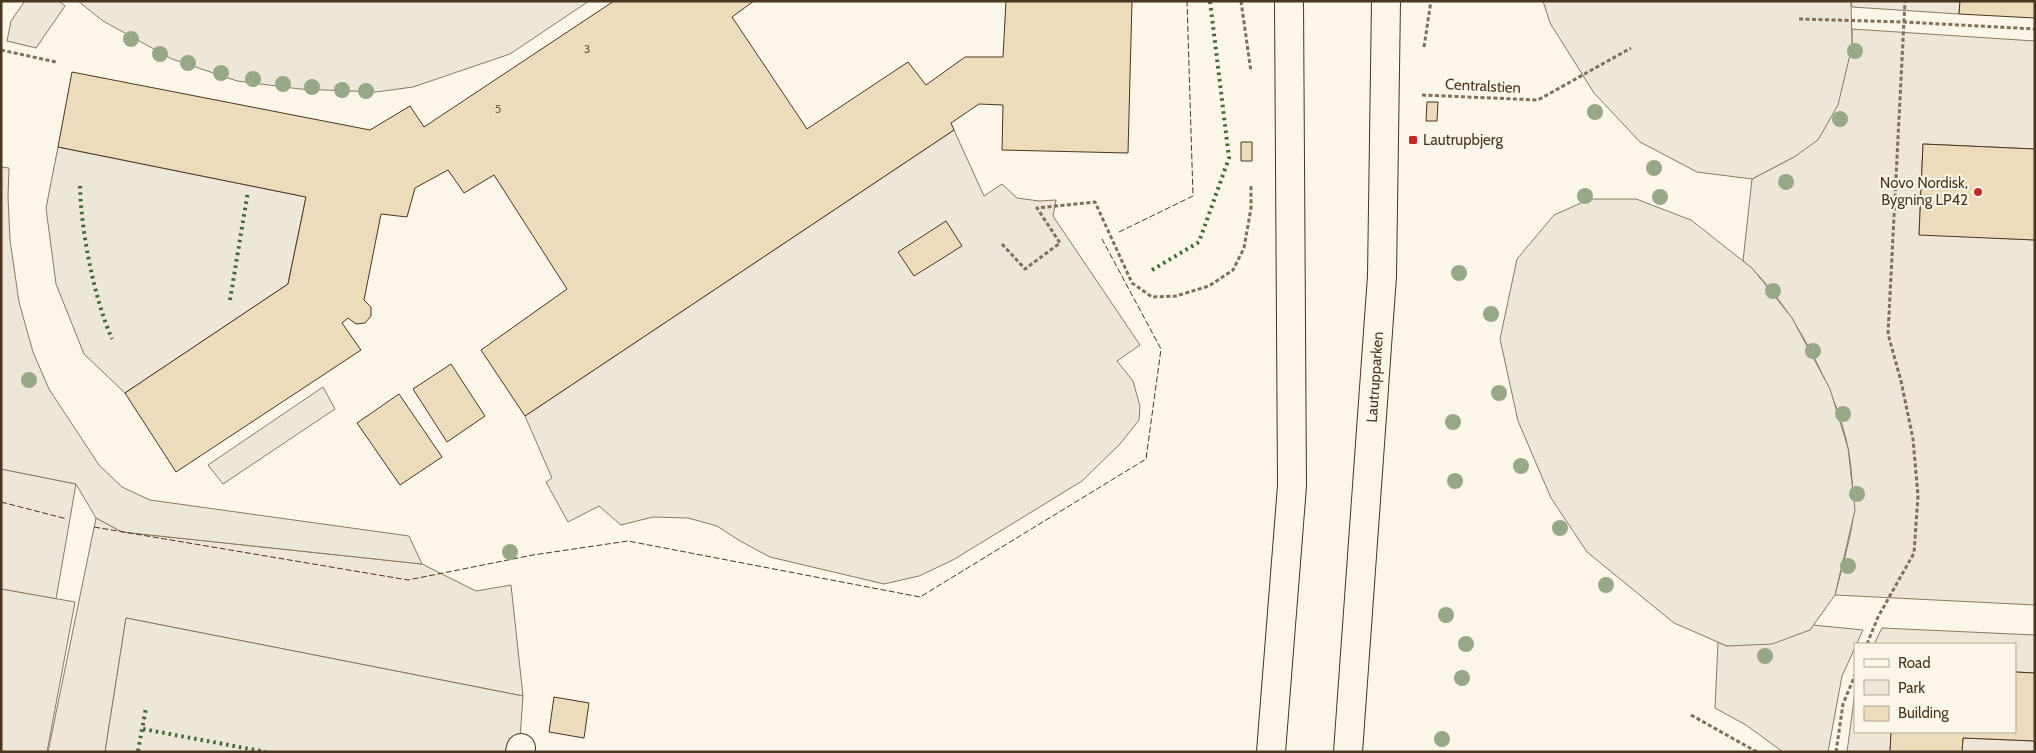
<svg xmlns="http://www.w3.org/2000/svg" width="2036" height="753" font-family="Cabin,sans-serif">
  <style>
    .green { fill: #ede6d9; stroke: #887966 }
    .parking { fill: #ede7d9; stroke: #887966 }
    .building { fill: #ecdcbc; stroke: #4a3520 }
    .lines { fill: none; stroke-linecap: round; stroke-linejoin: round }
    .minor-casing { stroke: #4a3520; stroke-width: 30 }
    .path { stroke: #7f6f5c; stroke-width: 3; stroke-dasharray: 4 2.5; stroke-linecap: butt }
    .minor { stroke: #fbf6e9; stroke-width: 28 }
    .hedge { stroke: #436837; stroke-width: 4; stroke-dasharray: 2.5 4; stroke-linecap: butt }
    .fence { stroke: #4a3520; stroke-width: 1; stroke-dasharray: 6 2.5; stroke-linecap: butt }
    .tree { fill: #96a887 }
    .poi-dot { fill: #c62828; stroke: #fbf6e9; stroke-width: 2 }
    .labels { text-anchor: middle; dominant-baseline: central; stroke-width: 4; stroke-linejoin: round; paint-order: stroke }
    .number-label { font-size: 12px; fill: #725f47 }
    .street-label { font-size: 15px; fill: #4a3520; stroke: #fbf6e9 }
    .poi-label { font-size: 15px; fill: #4a3520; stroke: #fbf6e9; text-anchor: start }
  </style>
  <rect width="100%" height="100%" fill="#fbf6e9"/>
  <path class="green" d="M1851,1h109l-1,13 -107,-7z
    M1852,29l183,12v108l-112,-5 -4,90 116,6v365l-200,-10c5,-21 18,-63 18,-82 0,-21 -1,-45 -5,-65 -11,-57 -59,-150 -105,-187l9,-82 42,-22 58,-111z
    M1,469l75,15 -20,115 -55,-10z
    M96,518l26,14 300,32 54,27 35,-6 12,111 -397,-78 -21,134h-57z
    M1813,625l50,5 -21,46 -14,76h-45l-37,-27 -31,-17 3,-66 9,4 83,-16z
    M1882,628l153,7v38l-20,-1v-28h-141z
    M1855,692v40h36l-1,20h-43z
    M1963,738l72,3v11h-73z"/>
  <path class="parking" d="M25,1h34l6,5 -29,42 -29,-7 4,-20z
    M78,1h511l-79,53 -97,33 -37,5 -76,-3 -63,-8 -65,-22 -69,-38z
    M1543,1h308l1,45 -14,59 -20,35 -24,17 -42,22 -55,-7 -57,-30 -46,-49 -44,-70z
    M954,130l30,66 18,-12 15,14 22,3 17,-1 -3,16 87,129 -23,16 16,20 7,25 -1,14 -19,24 -38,37 -129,79 -34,16 -35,8 -114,-27 -30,-16 -23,-15 -29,-8 -35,-1 -32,8 -22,-19 -31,16 -22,-40 6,-4 -27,-62z
    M58,147l248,50 -18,87 -163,109 -41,-39 -28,-70 -10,-76z
    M1,167l8,1 -1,29 2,43 9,62 14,50 16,37 50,76 23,22 28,13 259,36 13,28 -300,-32 -26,-14 -20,-34 -75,-15z
    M1590,199h46l55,21 52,41 9,7 40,50 38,71 18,59 7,62 -20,85 -25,35 -38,14 -45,2 -53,-23 -87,-71 -36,-54 -33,-77 -18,-82 17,-80 37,-44z
    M323,387l12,22 -112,75 -15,-19z
    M1,589l74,13 -28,150h-46z
    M126,618l397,78 -4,56h-414z"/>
  <path class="building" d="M614,1h140l-22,16 75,112 101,-67 18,23 39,-28h38l3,-56h126l-4,152 -126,-3 1,-45 -24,-1 -28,19 3,7 -429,286 -44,-66 86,-61 -73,-114 -30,18 -16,-23 -33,18 -8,29 -26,-3 -17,86 7,7v9l-6,7 -9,1 -8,-6 -6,5 19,27 -185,122 -51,-79 163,-109 18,-87 -248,-50 14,-75 298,58 40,-24 14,21z
    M1960,1h75v17l-76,-4z
    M1427,102h11l-1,19h-11z
    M1241,142h11v19h-11z
    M1923,144l112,5v91l-116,-5z
    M946,221l16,25 -48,30 -16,-24z
    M451,364l34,52 -38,26 -34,-53z
    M399,394l43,63 -42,28 -43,-62z
    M2015,672l20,1v68l-72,-3 -1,14h-72l1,-20h124z
    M554,697l35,6 -5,35 -35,-6z"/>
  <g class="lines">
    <g class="minor-casing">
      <path id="minor" d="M520,752l1,-4
        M1271,752l21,-266 -3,-485
        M1348,752l34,-476 4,-275"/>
    </g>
    <path class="path" d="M1241,1l10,71
      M1799,19l105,3 131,7
      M1424,47l7,-46
      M1,50l55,12
      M1422,95l116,5 93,-52
      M1002,244l23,25 35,-26 -23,-35 58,-6 37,81 20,14 24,-1 33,-10 24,-16 11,-22 7,-40v-22
      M1867,644l11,-27 36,-64 4,-57 -5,-57 -12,-58 -13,-47 17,-333
      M1691,715l66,37
      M1836,752l7,-48 12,-29"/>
    <use href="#minor" class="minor"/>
    <path class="hedge" d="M80,186c1,45 14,112 32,153
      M1152,270l47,-28 30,-84 -19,-157
      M230,300l18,-109
      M143,729l123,23
      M138,751l8,-43"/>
    <path class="fence" d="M1119,232l74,-36 -6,-195
      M1,502l66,17
      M94,527l314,53 125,-25 95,-14 292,56 226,-138 15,-110 -59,-110"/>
  </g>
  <g class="tree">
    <circle cx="131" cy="39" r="8"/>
    <circle cx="1855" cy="51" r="8"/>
    <circle cx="160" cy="54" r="8"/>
    <circle cx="188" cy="63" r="8"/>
    <circle cx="221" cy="73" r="8"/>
    <circle cx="253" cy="79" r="8"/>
    <circle cx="283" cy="84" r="8"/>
    <circle cx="312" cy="87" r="8"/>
    <circle cx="342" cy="90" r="8"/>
    <circle cx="366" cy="91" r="8"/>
    <circle cx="1595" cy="112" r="8"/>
    <circle cx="1840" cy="119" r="8"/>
    <circle cx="1654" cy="168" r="8"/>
    <circle cx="1786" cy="182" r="8"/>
    <circle cx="1585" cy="196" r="8"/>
    <circle cx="1660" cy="197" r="8"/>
    <circle cx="1459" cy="273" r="8"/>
    <circle cx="1773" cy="291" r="8"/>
    <circle cx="1491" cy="314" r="8"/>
    <circle cx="1813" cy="351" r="8"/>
    <circle cx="29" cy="380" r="8"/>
    <circle cx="1499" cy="393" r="8"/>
    <circle cx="1843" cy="414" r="8"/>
    <circle cx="1453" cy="422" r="8"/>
    <circle cx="1521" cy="466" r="8"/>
    <circle cx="1455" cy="481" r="8"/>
    <circle cx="1857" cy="494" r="8"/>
    <circle cx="1560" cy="528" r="8"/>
    <circle cx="510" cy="552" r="8"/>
    <circle cx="1848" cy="566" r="8"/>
    <circle cx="1606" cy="585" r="8"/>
    <circle cx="1446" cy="615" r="8"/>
    <circle cx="1466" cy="644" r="8"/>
    <circle cx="1765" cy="656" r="8"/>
    <circle cx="1462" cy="678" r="8"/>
    <circle cx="1442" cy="739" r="8"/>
  </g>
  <g class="poi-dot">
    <rect x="1408" y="135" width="10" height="10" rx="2.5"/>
    <circle cx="1978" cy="192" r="5"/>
  </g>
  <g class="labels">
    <g class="number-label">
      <text x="587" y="48">3</text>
      <text x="498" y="108">5</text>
    </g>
    <g class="street-label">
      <text transform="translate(1483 86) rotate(3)">Centralstien</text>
      <text transform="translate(1375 377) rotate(-86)">Lautrupparken</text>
    </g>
    <g class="poi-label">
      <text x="1423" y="140">Lautrupbjerg</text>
      <text x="1968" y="183" text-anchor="end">Novo Nordisk,<tspan x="1968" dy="17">Bygning LP42</tspan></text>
    </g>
  </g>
  <rect width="2036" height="753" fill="none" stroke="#4a3520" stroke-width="5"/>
  <rect x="1854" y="643" width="162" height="90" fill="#fbf6e9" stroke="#b4a999"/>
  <rect x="1864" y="659" width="25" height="8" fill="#fbf6e9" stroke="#b4a999"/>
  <text x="1898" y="668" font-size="15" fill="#4a3520">Road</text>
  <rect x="1864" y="680" width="25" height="15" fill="#ede6d9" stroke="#b4a999"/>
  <text x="1898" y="693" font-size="15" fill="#4a3520">Park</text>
  <rect x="1864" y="706" width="25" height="15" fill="#ecdcbc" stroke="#b4a999"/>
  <text x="1898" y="718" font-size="15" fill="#4a3520">Building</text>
</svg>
